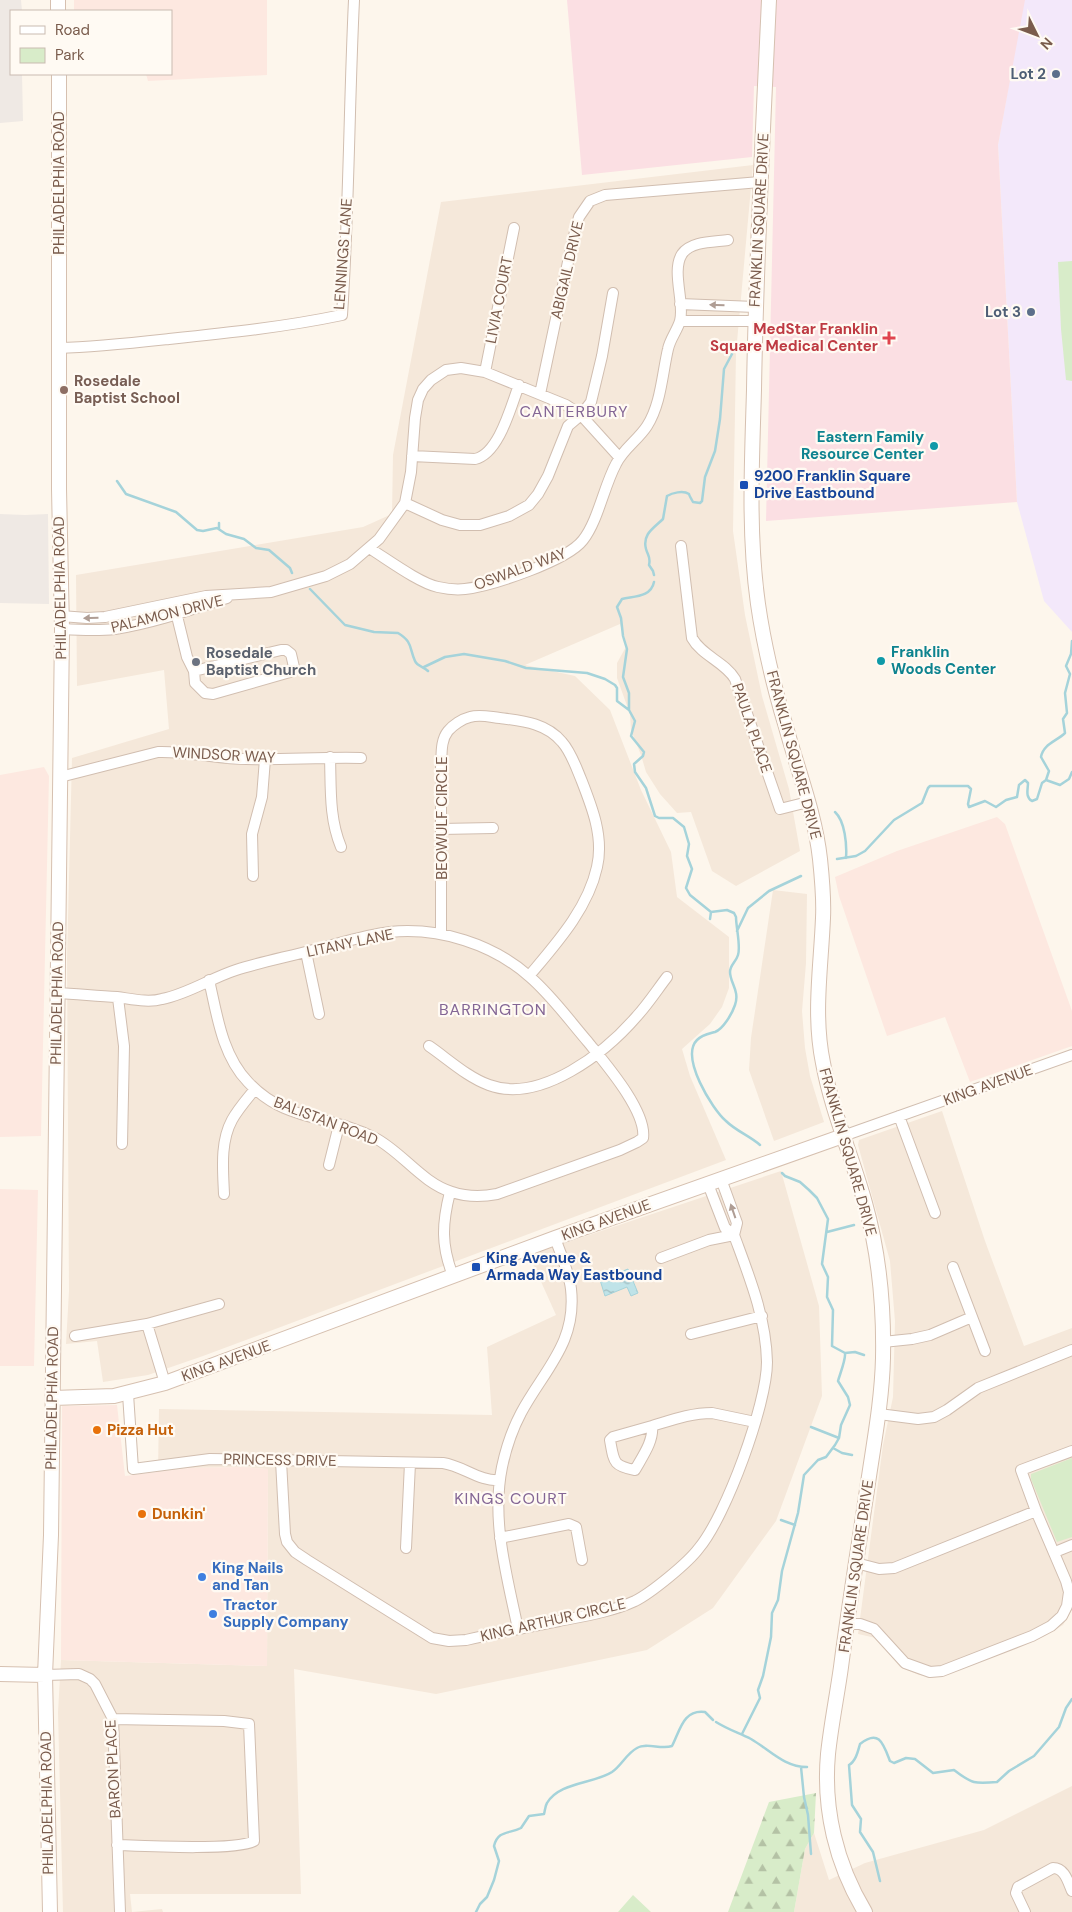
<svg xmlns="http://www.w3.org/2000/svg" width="1072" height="1912" font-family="'DM Sans',sans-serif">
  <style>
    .residential { fill: #f5e8da }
    .commercial { fill: #fde8e0 }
    .industrial { fill: #efe9e4 }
    .education { fill: #f3e8fa }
    .medical { fill: #fbdfe3 }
    .green { fill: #d8ecc9 }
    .forest { fill: url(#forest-firs) }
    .water { fill: url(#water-ripples); stroke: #a5d3da }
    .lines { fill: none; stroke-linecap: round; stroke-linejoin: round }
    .stream { stroke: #a5d3da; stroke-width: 2.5 }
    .street-casing { stroke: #d1beb0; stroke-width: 12 }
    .secondary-casing { stroke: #d6c0b0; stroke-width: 16 }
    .street { stroke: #fff; stroke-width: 10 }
    .secondary { stroke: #fff; stroke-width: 14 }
    .oneway { fill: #af9d94 }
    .service-dot { fill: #5c6f8a; stroke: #fffaf3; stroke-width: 2 }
    .health-dot { fill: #e0444e; stroke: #fffaf3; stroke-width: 2 }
    .education-dot { fill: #8d6e63; stroke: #fffaf3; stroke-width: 2 }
    .culture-dot { fill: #0f9aa8; stroke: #fffaf3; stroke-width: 2 }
    .transit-dot { fill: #1a4fb4; stroke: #fffaf3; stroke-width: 2 }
    .worship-dot { fill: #6b7280; stroke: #fffaf3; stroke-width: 2 }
    .food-dot { fill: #e8710a; stroke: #fffaf3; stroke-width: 2 }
    .shop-dot { fill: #3f7fe0; stroke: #fffaf3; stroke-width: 2 }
    .labels { text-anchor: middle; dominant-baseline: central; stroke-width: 4.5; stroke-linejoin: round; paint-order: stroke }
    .service-label { font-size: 15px; font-weight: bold; fill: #4e5e75; stroke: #fffaf3; text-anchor: end }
    .street-label { font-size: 15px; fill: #7a5c4d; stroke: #fffaf3 }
    .health-label { font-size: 15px; font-weight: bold; fill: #be3a42; stroke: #fffaf3; text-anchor: end }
    .education-label { font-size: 15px; font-weight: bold; fill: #785e54; stroke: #fffaf3; text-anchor: start }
    .culture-label { font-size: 15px; font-weight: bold; fill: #0d838f; stroke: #fffaf3; text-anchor: end }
    .transit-label { font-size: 15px; font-weight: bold; fill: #164399; stroke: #fffaf3; text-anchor: start }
    .worship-label { font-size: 15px; font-weight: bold; fill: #5b616d; stroke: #fffaf3; text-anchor: start }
    .food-label { font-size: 15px; font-weight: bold; fill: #c56008; stroke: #fffaf3; text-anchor: start }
    .shop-label { font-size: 15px; font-weight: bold; fill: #366cbe; stroke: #fffaf3; text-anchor: start }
    .neighbourhood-label { font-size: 16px; letter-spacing: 1px; fill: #846695; stroke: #fffaf3 }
  </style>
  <defs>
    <pattern id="forest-firs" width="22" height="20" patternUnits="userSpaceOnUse" patternTransform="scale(1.25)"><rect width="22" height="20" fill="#d8ecc9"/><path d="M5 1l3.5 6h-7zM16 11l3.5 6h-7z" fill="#b4c2a5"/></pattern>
    <pattern id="water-ripples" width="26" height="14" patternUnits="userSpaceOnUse" patternTransform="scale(1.25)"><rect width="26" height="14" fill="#bfe3e8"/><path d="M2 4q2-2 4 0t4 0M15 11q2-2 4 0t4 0" fill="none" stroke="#a0bbbe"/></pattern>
  </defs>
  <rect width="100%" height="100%" fill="#fdf6ec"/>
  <path class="residential" d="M753,165l-17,188 -3,178 12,84 17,81 27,93 11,62 -64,35 -24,-15 -21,-59 -14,1 -17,-19 -14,-22 -5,-17 -10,-25 -1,-16 -13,-36v-15l10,-18 -7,-21 -95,41 50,11 35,34 31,80 30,62 6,45 52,40v51l-7,19 -12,17 -28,25 8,27 36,84 -523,196 -55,19 -45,7 -6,-41 -31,3 3,-53 -2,-332 5,-201 97,-29 -5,-59 -87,16 -1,-111 287,-48 29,-13 1,-59 48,-253z
    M773,890l34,4 -1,69 -4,48 3,37 5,28 14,46 -50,19 -25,-71 2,-32z
    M942,1111l43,130 39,105 48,-18v282l-9,15 -20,12 -107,40 -17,-2 -19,-8 -24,-29 -18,-4 25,-189 10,-48 2,-76 -5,-60 -32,-116 1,-5z
    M781,1171l38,135 3,90 -46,125 -63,87 -66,42 -211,44 -142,-25 7,225h-171l2,18 30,-3 1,3h-100l-5,-200 3,-52 206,6 1,-197 -26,-2 -53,1 -31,4 1,-63 333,6 -5,-68 69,-32 -27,-60z
    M1072,1786v126h-278l11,-63 9,-16 15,47 36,-17 119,-33z"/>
  <path class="commercial" d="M74,0h193v75l-119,6 -2,-7h25v-63h-97z
    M44,767l5,9 -8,360 -41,1v-362z
    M997,817l8,7 67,187v35l-102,36 -25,-65 -58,19 -48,-140 -4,-19 62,-26z
    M0,1189l38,1 -4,176h-34z
    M117,1405l8,71 64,-8 53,-1 26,2 -1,197 -206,-6 1,-254z"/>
  <path class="industrial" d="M0,0h21l1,11h-11v63h11l1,47 -23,2z
    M0,514l25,1 23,-1 1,90 -49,-1z"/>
  <path class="education" d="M1024,0h48v632l-28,-31 -27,-99 -19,-357z"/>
  <path class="medical" d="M567,0h458l-27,145 19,357 -251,19 10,-434 -22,-1 -2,71 -170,18z"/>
  <path class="green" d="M1072,261v120l-6,-1 -5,-51 -3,-67z
    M1072,1458v79l-15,5 -26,-63v-5z
    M633,1895l18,17h-33z"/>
  <path class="forest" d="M816,1793l-2,40 -9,16 -11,63h-66l41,-110z"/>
  <path class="water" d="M628,1269l10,24 -7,3 -4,-9 -22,9 -5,-16z"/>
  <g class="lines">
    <path class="stream" d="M117,481l9,13 50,18 21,18 6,1 14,-3 9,6 18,5 12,9 13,2 21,18 2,5
      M219,523v6
      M654,575l-1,-4 -4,-6c2,-8 -1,-9 -3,-16 -4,-15 8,-21 17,-30l4,-23c5,-3 16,-6 22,-2 0,1 4,8 4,8l7,1 2,-2 3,-24 10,-26 5,-32 4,-50 8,-15
      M310,589l35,36 29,7 24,1c15,9 11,15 17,28 2,5 9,6 13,10
      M424,667l21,-10 19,-3 41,7 21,7 61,5 18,6 10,6 2,3v13l12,9 6,11 -4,15 13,16 -1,4 -9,8 1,8 11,16 9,28 4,2h14l11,9 5,17 -2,12 5,13 -6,19 4,7 21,17
      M629,710v-17l-6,-16 4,-28 -4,-13 -2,-18 -4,-11 5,-8c13,-3 29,-2 32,-17
      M1046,780l14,5 9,-6 3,-7
      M835,812c10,9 12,33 11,46
      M837,859l19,-3 9,-5 29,-31 28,-17 6,-15 2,-2h38l3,3 -3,15 1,3 16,-6 11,6 10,-7 11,-3 2,-12 6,-5 3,3c0,6 -3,14 4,18l5,-2 5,-16 4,-3 3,-9 -8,-14c2,-13 16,-16 24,-24l-2,-14 4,-6 -2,-20 5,-19 -4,-8 5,-12 1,-13
      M711,912l16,-2 7,3 2,4c0,10 5,30 2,38 -2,7 -8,10 -8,17 0,11 10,19 5,33 -3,9 -12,24 -20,27 -7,2 -13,3 -18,8 -17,17 15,69 29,81 10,10 24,15 34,24
      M710,919l1,-7
      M737,931l11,-23 21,-17 32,-15
      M782,1173l3,3 15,6 9,8 8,8 11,21 -6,45 6,13 -1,20 6,13 -1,36 13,7 10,-1 9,3
      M827,1232l27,-7
      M811,1427l28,11
      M833,1448l9,5 10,2
      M781,1520l14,5
      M716,1722c11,7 23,11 35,17 19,11 33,28 56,28
      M742,1734l18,-36 -2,-8 5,-14 8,-39 1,-24 6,-13 4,-29 16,-58 6,-38 14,-15 8,-3 9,-12 4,-7 2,-13 9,-20 -2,-8 -10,-16c2,-7 8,-22 7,-28
      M849,1765c7,-4 9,-14 11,-21 19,-15 23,-1 30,17l4,2 12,-5 9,1 18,14 21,-3c18,14 21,14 43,12l12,-11 25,-15 25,-29 7,-19 6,-9
      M849,1765l3,40 9,14 -1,13 13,20 7,29
      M801,1767l3,30 4,18 3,39
      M476,1912l4,-8 7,-7 7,-17 5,-19 -5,-15c4,-16 15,-12 27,-18l8,-12 15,-2c1,-3 1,-8 3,-11 12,-21 46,-19 65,-31 9,-6 15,-19 25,-24 10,-6 24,2 35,-2 8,-15 11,-37 33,-34l8,8"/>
    <g class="street-casing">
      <path id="street" d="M680,304l75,3
        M680,321h75
        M59,348c37,-1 73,-5 110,-9 58,-6 116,-12 173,-24 7,-105 7,-210 12,-315
        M485,372l29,-144
        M540,394l32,-151 7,-26 11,-16 15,-6 155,-13
        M412,456l63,3c24,-5 36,-53 44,-74
        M405,503l37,17 18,5h20l29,-9 20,-11 9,-11 10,-18 20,-50 13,-11 10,-13 11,-46 11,-63
        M681,546l11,92c10,18 33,24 43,41l45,130 28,-7
        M369,548c18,11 50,35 69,39 9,2 18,3 27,2 26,-3 102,-28 118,-49 15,-19 21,-54 33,-76 7,-15 22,-24 31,-38 14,-22 15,-51 21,-77 2,-10 9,-18 12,-28 5,-18 -9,-50 2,-67 9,-13 32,-12 46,-14
        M175,608l12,49 7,14
        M61,616l26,2 18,-1 101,-21 65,-4 55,-16 24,-12 29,-25 26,-36 6,-31 4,-54 3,-18 5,-11 8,-9 15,-10 15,-2 24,4 81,33 15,10 38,42
        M62,629c18,1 35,2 53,0 38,-6 75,-19 112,-31
        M281,650h5l5,4 3,13 -4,5 -77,22 -8,-1 -10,-10 -1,-12z
        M330,757c1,31 -1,61 11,90
        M60,777l98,-25c29,-1 58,7 88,7 38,1 76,-2 115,-1
        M441,829l52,-1
        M253,876l-1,-42 10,-37 3,-38
        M441,934v-166c1,-13 -1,-27 7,-37 5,-6 14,-12 22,-14 10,-3 20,0 30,1 23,3 46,5 62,24 9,10 14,25 19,37 11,28 23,58 16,88 -9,42 -42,78 -68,109
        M306,952l13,62
        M57,993c20,1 40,3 60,4 15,2 31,6 45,2 26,-5 49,-21 74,-29 25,-8 51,-13 77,-20 25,-6 51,-15 77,-18 49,-5 103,12 140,45 22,19 39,43 58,65 16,20 59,69 55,96l-6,4 -17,8 -123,44c-15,3 -30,3 -45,-2 -30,-9 -50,-40 -77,-54 -46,-24 -89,-15 -127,-56 -26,-27 -31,-67 -39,-102
        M118,998l6,48 -2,98
        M429,1046c19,13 38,31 60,39 52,19 117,-33 148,-69 11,-12 20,-26 30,-39
        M899,1116l36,97
        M843,1136l229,-81
        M329,1165l10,-40
        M708,1184l17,44 9,7 3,-12 -16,-44
        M450,1192c-8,32 -9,53 3,84
        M224,1194c-1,-24 -4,-52 8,-74 6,-11 15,-21 23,-31
        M953,1267l32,84
        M147,1324l18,59
        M691,1334l71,-18
        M75,1336l72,-12 72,-20
        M883,1342l29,-3 18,-4 42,-18
        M128,1394l5,75 77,-10 233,4c20,3 37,19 57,17
        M879,1414l39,5 16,-2 13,-7 31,-22 94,-38
        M652,1426c2,15 -10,31 -17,44 -22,-4 -21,-8 -25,-30l3,-3z
        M652,1426c20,-6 39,-13 60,-13l43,9
        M281,1461l4,73 2,8 8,10 12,8 125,78 17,3 17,-1c31,-7 62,-13 93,-19 25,-5 52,-9 76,-20 16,-8 53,-38 64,-53 27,-32 68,-144 68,-186 -1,-45 -18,-86 -33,-127l-25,5 -48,18
        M500,1538l69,-14 7,3 6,33
        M406,1548l4,-85
        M1055,1552l17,-7
        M856,1563l23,6 15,-1 142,-57
        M847,1624h13l14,5 31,34 25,9 12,-1 90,-35 19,-10 11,-10 5,-10 2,-14 -3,-11 -30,-70 -15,-41 51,-19
        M518,1629c-11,-53 -27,-108 -16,-162 4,-19 10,-37 19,-54 23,-43 56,-70 50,-124 -2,-17 -10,-34 -16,-51
        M45,1675l34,-1 11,5 5,5 18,35 7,193
        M113,1719l111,2 25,3 5,117c-18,10 -111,5 -137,4
        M1025,1912l-9,-19 2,-6 35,-19c12,0 15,14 19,23"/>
    </g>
    <g class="secondary-casing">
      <path id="secondary" d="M58,0v11
        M769,0c-6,130 -13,260 -15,390 -2,71 -6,143 4,214 6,42 16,83 28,123 12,44 29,87 34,132 2,19 4,40 3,59 -2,49 -10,97 0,145 9,49 29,93 42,140 14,50 19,103 18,155 -1,42 -9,84 -15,125 -9,61 -19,122 -27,184 -4,29 -10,58 -13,87 -5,55 8,110 37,158
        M53,1398l61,-2 51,-13 390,-145 288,-102
        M0,1674l45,1
        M50,1912l-5,-237 6,-140 11,-906 -3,-140v-415"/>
    </g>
    <use href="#street" class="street"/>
    <use href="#secondary" class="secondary"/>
  </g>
  <defs><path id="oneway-solid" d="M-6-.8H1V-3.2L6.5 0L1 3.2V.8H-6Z" transform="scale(1.25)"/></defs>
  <g class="oneway">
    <use href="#oneway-solid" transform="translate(717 305) rotate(-178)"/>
    <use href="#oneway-solid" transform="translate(91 618) rotate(178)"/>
    <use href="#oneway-solid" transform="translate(733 1211) rotate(-109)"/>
  </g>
  <g class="service-dot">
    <circle cx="1056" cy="74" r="5"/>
    <circle cx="1031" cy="312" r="5"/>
  </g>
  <path class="health-dot" d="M886.5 330.5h5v5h5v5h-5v5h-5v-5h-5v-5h5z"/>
  <circle class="education-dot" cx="64" cy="390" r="5"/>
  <g class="culture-dot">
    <circle cx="934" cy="446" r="5"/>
    <circle cx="881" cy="661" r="5"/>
  </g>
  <g class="transit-dot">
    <rect x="739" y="480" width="10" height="10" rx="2.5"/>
    <rect x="471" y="1262" width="10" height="10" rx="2.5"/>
  </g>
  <circle class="worship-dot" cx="196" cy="662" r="5"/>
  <g class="food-dot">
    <circle cx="97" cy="1430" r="5"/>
    <circle cx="142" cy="1514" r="5"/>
  </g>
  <g class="shop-dot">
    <circle cx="202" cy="1577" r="5"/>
    <circle cx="213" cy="1614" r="5"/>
  </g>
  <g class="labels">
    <g class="service-label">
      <text x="1046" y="74">Lot 2</text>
      <text x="1021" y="312">Lot 3</text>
    </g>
    <g class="street-label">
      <text transform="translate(59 183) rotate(-90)">PHILADELPHIA ROAD</text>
      <text transform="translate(759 220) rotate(-87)">FRANKLIN SQUARE DRIVE</text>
      <text transform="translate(343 254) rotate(-86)">LENNINGS LANE</text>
      <text transform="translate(567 270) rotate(-77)">ABIGAIL DRIVE</text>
      <text transform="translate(499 300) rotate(-79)">LIVIA COURT</text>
      <text transform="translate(520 569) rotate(-20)">OSWALD WAY</text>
      <text transform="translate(60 588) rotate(-91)">PHILADELPHIA ROAD</text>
      <text transform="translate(167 614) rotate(-14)">PALAMON DRIVE</text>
      <text transform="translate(752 728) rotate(71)">PAULA PLACE</text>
      <text transform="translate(224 755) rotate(3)">WINDSOR WAY</text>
      <text transform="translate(794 755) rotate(75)">FRANKLIN SQUARE DRIVE</text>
      <text transform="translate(442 818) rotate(-90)">BEOWULF CIRCLE</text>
      <text transform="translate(350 943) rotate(-12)">LITANY LANE</text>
      <text transform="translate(57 993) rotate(-89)">PHILADELPHIA ROAD</text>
      <text transform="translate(988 1085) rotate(-20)">KING AVENUE</text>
      <text transform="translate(326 1121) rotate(21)">BALISTAN ROAD</text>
      <text transform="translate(848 1152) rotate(74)">FRANKLIN SQUARE DRIVE</text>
      <text transform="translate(606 1220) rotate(-20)">KING AVENUE</text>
      <text transform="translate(226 1361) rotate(-20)">KING AVENUE</text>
      <text transform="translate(52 1398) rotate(-89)">PHILADELPHIA ROAD</text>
      <text transform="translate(280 1460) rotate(1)">PRINCESS DRIVE</text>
      <text transform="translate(856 1566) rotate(-82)">FRANKLIN SQUARE DRIVE</text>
      <text transform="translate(553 1620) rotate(-13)">KING ARTHUR CIRCLE</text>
      <text transform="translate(113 1769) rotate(-93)">BARON PLACE</text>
      <text transform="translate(47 1803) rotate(-91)">PHILADELPHIA ROAD</text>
    </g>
    <g class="health-label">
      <text x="878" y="329">MedStar Franklin<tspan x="878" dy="17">Square Medical Center</tspan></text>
    </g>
    <g class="education-label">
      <text x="74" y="381">Rosedale<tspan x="74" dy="17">Baptist School</tspan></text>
    </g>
    <g class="culture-label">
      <text x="924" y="437">Eastern Family<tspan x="924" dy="17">Resource Center</tspan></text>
      <text x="891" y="652" text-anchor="start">Franklin<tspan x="891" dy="17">Woods Center</tspan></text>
    </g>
    <g class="transit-label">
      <text x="754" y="476">9200 Franklin Square<tspan x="754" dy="17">Drive Eastbound</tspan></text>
      <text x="486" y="1258">King Avenue &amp;<tspan x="486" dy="17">Armada Way Eastbound</tspan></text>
    </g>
    <g class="worship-label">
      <text x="206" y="653">Rosedale<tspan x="206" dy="17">Baptist Church</tspan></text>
    </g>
    <g class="food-label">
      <text x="107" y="1430">Pizza Hut</text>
      <text x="152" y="1514">Dunkin'</text>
    </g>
    <g class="shop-label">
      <text x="212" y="1568">King Nails<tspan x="212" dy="17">and Tan</tspan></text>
      <text x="223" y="1605">Tractor<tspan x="223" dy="17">Supply Company</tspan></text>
    </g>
    <g class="neighbourhood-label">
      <text x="574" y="411">CANTERBURY</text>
      <text x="493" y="1009">BARRINGTON</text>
      <text x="511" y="1498">KINGS COURT</text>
    </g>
  </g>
  <rect x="10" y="10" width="162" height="65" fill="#fffaf3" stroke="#cabbb1"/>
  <rect x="20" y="26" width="25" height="8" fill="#ffffff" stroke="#cabbb1"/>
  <text x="55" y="35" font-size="15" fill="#7a5c4d">Road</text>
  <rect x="20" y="48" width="25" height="15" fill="#d8ecc9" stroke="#cabbb1"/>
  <text x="55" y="60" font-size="15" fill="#7a5c4d">Park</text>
  <g transform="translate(1037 35) rotate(132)" stroke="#fffaf3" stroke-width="4" paint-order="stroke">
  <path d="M0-4L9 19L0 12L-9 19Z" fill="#7a5c4d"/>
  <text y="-8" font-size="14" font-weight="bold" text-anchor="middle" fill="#7a5c4d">N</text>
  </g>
</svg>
